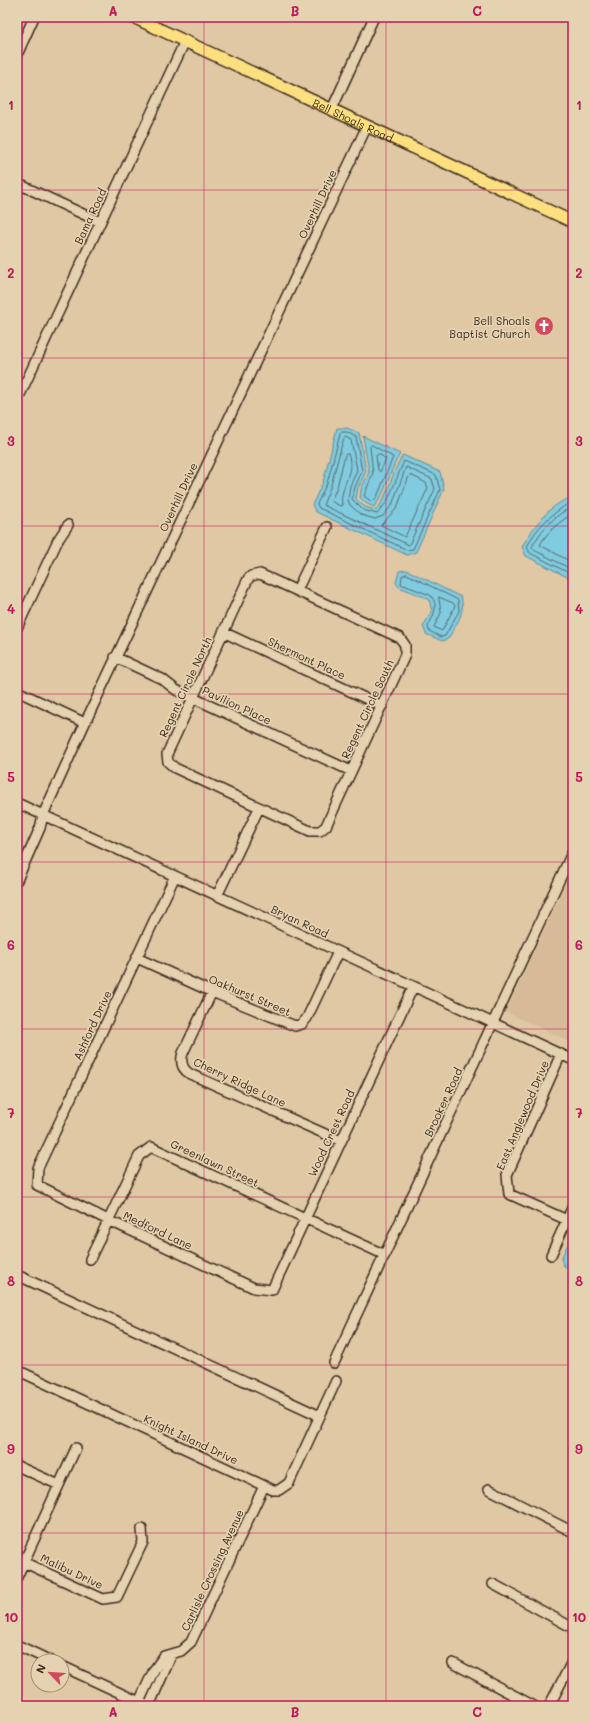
<svg xmlns="http://www.w3.org/2000/svg" width="590" height="1723" font-family="Mali,sans-serif">
  <style>
    .built { fill: #d7ba98 }
    .water { fill: #80cbdf; stroke: #648b92 }
    .lines { fill: none; stroke-linecap: round; stroke-linejoin: round }
    .shore { stroke: #576a6b; stroke-width: 1 }
    .minor-casing { stroke: #3b2a1e; stroke-width: 12 }
    .major-casing { stroke: #3b2a1e; stroke-width: 14 }
    .minor { stroke: #e5d2b0; stroke-width: 9 }
    .major { stroke: #fce080; stroke-width: 11 }
    .grid { fill: none; stroke: #c2185b; stroke-width: 1; stroke-opacity: 0.55 }
    .labels { text-anchor: middle; dominant-baseline: central; stroke-width: 3.5; stroke-linejoin: round; paint-order: stroke }
    .street-label { font-size: 11px; fill: #3b2a1e; stroke: #e5d2b0 }
    .poi-label { font-size: 11px; fill: #3b2a1e; stroke: #e5d2b0; text-anchor: end }
    .neatline { fill: none; stroke: #c2185b; stroke-width: 1.5 }
    .grid-label { font-size: 13px; text-anchor: middle; font-weight: bold; fill: #c2185b }
  </style>
  <rect width="100%" height="100%" fill="#e1c8a5"/>
  <filter id="ink" filterUnits="userSpaceOnUse"><feTurbulence type="fractalNoise" baseFrequency=".025" numOctaves="2"/><feDisplacementMap in="SourceGraphic" scale="8" xChannelSelector="R" yChannelSelector="G"/><feConvolveMatrix kernelMatrix="1 2 1 2 8 2 1 2 1" color-interpolation-filters="sRGB"/></filter>
  <g filter="url(#ink)">
    <path class="built" d="M573,868v175l-67,-31z"/>
    <path class="water" d="M337,428h10l12,5 7,38 -8,17 -2,11 9,8 11,3c14,-16 15,-38 27,-55l37,17 4,17 -28,63 -9,3 -91,-43 -4,-7 11,-23z
      M363,436l37,18c-11,17 -13,38 -26,53l-7,-3 -7,-6 1,-9 8,-17z
      M573,498v82l-47,-24 -4,-9c9,-17 30,-47 51,-49z
      M407,570l54,27c5,16 -5,28 -13,42l-6,2 -16,-7 -3,-8 9,-14 -3,-13 -30,-12 -3,-4 3,-12z
      M573,1233v38l-9,-5 -3,-7z"/>
    <g class="lines">
      <path class="shore" d="M341,432h6l9,5 6,34 -7,16 -3,12 11,11 14,4 10,-12 17,-41 32,14 4,15 -27,59 -6,1 -88,-42 -2,-4 10,-21z
        M345,437l6,3 6,30 -7,16 -2,14 2,5 11,10 14,4 8,-3 9,-11 14,-38 26,12 3,10 -26,56 -86,-40 8,-20 11,-41z
        M372,445l21,12 -16,40 -5,5 -8,-6 9,-23 -3,-26z
        M348,454c8,17 -9,33 -6,51l-2,1 -9,-5 6,-14 8,-32z
        M379,454l7,5 -6,13 -2,-2 -2,-14z
        M411,475l15,8 2,5 -23,49 -24,-12 16,-17 12,-32z
        M573,502l-4,1c-18,12 -33,24 -42,44l3,6 43,22
        M573,507c-17,6 -33,24 -41,40l2,3 39,20
        M573,513c-13,9 -26,18 -33,32l33,18
        M407,574l51,26 1,11 -14,25 -4,1 -12,-6 -1,-5c5,-9 12,-21 2,-31l-29,-11 1,-8z
        M439,597l14,6 2,3 -13,25 -8,-4 7,-14z"/>
      <g class="minor-casing">
        <path id="minor" d="M17,55l17,-38
          M332,109l42,-92
          M17,184l6,2 77,36
          M17,401l168,-360
          M260,574l140,64 5,7v10l-79,171 -6,5h-10l-135,-63 -7,-6 -1,-8 81,-175 3,-3z
          M297,590l30,-63
          M17,628l41,-88 10,-15
          M223,632l159,74
          M115,657l47,22 14,11 175,81
          M17,691l68,32
          M17,803l556,257
          M175,876l-137,292 -1,17 71,35 146,68 18,2 141,-303
          M17,880l23,-52 3,-13 42,-92 282,-597
          M217,896l42,-88
          M137,958l75,34 83,34 7,-2 5,-6 31,-66
          M212,992l-29,61c-3,9 -1,16 7,21l151,67
          M561,1054l-54,121 2,19 58,26
          M551,1255l22,-49
          M90,1259l49,-103 12,-9 234,108
          M17,1275l303,141
          M334,1363l239,-512
          M17,1370l256,120h6l10,-7 47,-102
          M17,1466l42,19
          M489,1489l84,43
          M17,1559l86,40 14,-2 26,-55 -1,-13
          M17,1577l59,-129
          M493,1584l80,44
          M17,1645l34,16
          M453,1663l81,43
          M62,1666l86,40
          M139,1702l15,-32 10,-14 17,-5 10,-9 73,-156
          M17,1704l4,2
          M149,1706l23,-52
          M549,1706l24,-46"/>
      </g>
      <g class="major-casing">
        <g id="major">
          <path id="s1" d="M133,17l440,205"/>
        </g>
      </g>
      <use href="#minor" class="minor"/>
      <use href="#major" class="major"/>
    </g>
  </g>
  <path class="grid" d="M204,17v1689M386,17v1689M17,190h556M17,358h556M17,526h556M17,694h556M17,862h556M17,1029h556M17,1197h556M17,1365h556M17,1533h556"/>
  <defs>
    <g id="church-disc" transform="scale(1)"><circle r="9.5" fill="#d1495b" stroke="#e5d2b0"/><path d="M-1.2-6h2.4v3.5h3.3v2.4h-3.3V6h-2.4V-.1h-3.3v-2.4h3.3Z" fill="#fff"/></g>
  </defs>
  <g fill-rule="evenodd">
    <use href="#church-disc" x="544" y="326"/>
  </g>
  <g class="labels">
    <g class="street-label">
      <text stroke="none"><textPath href="#s1" startOffset="243">Bell Shoals Road</textPath></text>
      <text transform="translate(317 204) rotate(-65)">Overhill Drive</text>
      <text transform="translate(90 216) rotate(-65)">Bama Road</text>
      <text transform="translate(178 497) rotate(-65)">Overhill Drive</text>
      <text transform="translate(307 658) rotate(25)">Shermont Place</text>
      <text transform="translate(185 687) rotate(-65)">Regent Circle North</text>
      <text transform="translate(237 705) rotate(25)">Pavilion Place</text>
      <text transform="translate(367 709) rotate(-65)">Regent Circle South</text>
      <text transform="translate(300 921) rotate(25)">Bryan Road</text>
      <text transform="translate(250 995) rotate(23)">Oakhurst Street</text>
      <text transform="translate(92 1025) rotate(-65)">Ashford Drive</text>
      <text transform="translate(240 1082) rotate(25)">Cherry Ridge Lane</text>
      <text transform="translate(443 1102) rotate(-65)">Brooker Road</text>
      <text transform="translate(522 1115) rotate(-67)">East Anglewood Drive</text>
      <text transform="translate(331 1133) rotate(-65)">Wood Crest Road</text>
      <text transform="translate(215 1163) rotate(25)">Greenlawn Street</text>
      <text transform="translate(158 1230) rotate(25)">Medford Lane</text>
      <text transform="translate(191 1439) rotate(25)">Knight Island Drive</text>
      <text transform="translate(212 1570) rotate(-65)">Carlisle Crossing Avenue</text>
      <text transform="translate(72 1571) rotate(25)">Malibu Drive</text>
    </g>
    <g class="poi-label">
      <text x="530" y="320">Bell Shoals<tspan x="530" dy="13">Baptist Church</tspan></text>
    </g>
  </g>
  <rect width="590" height="1723" fill="none" stroke="#e5d2b0" stroke-width="44"/>
  <g transform="translate(50 1673) rotate(295)"><circle r="19" fill="#e5d2b0" stroke="#a18f76"/>
  <path d="M0-3L7 15L0 10L-7 15Z" fill="#d1495b"/>
  <text y="-6" font-size="11" font-weight="bold" text-anchor="middle" fill="#3b2a1e">N</text>
  </g>
  <rect x="22" y="22" width="546" height="1679" class="neatline"/>
  <g class="grid-label">
    <text x="113" y="16">A</text>
    <text x="295" y="16">B</text>
    <text x="477" y="16">C</text>
    <text x="11" y="110">1</text>
    <text x="579" y="110">1</text>
    <text x="11" y="278">2</text>
    <text x="579" y="278">2</text>
    <text x="11" y="446">3</text>
    <text x="579" y="446">3</text>
    <text x="11" y="614">4</text>
    <text x="579" y="614">4</text>
    <text x="11" y="782">5</text>
    <text x="579" y="782">5</text>
    <text x="11" y="950">6</text>
    <text x="579" y="950">6</text>
    <text x="11" y="1118">7</text>
    <text x="579" y="1118">7</text>
    <text x="11" y="1286">8</text>
    <text x="579" y="1286">8</text>
    <text x="11" y="1454">9</text>
    <text x="579" y="1454">9</text>
    <text x="11" y="1622">10</text>
    <text x="579" y="1622">10</text>
    <text x="113" y="1717">A</text>
    <text x="295" y="1717">B</text>
    <text x="477" y="1717">C</text>
  </g>
</svg>
